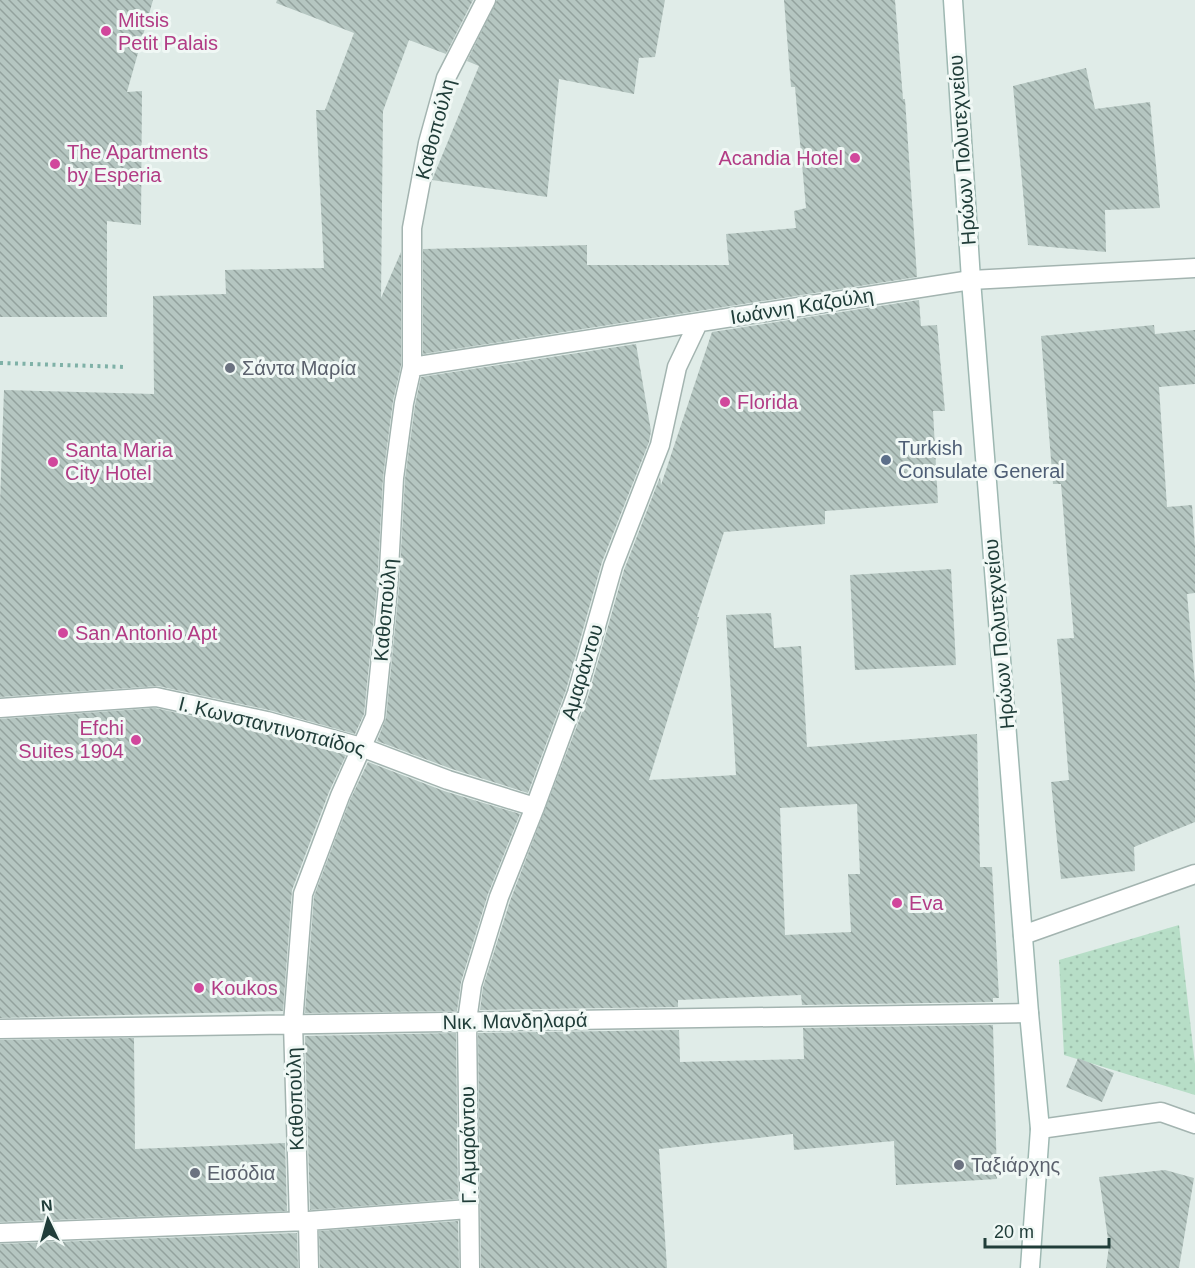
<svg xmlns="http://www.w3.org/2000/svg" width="1195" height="1268" font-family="Helvetica,sans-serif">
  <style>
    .park { fill: url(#park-dots) }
    .building { fill: url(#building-back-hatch); fill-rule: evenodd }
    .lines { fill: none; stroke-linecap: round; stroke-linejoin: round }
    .street-casing { stroke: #a3b4b0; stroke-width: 21 }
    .secondary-casing { stroke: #9eb8b2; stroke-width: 21 }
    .path { stroke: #7fb1a7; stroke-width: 4; stroke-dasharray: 3 4.5; stroke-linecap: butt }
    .street { stroke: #fff; stroke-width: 18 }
    .secondary { stroke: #fff; stroke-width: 18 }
    .hotel-dot { fill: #d1479c; stroke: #f0f8f5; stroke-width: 2 }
    .worship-dot { fill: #6b7280; stroke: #f0f8f5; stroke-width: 2 }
    .service-dot { fill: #5c6f8a; stroke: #f0f8f5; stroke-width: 2 }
    .labels { text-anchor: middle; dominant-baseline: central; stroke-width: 6; stroke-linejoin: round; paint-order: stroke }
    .hotel-label { font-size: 20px; fill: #b23c85; stroke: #f0f8f5; text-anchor: start }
    .street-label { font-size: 20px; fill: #203d39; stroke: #f0f8f5 }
    .worship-label { font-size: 20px; fill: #5b616d; stroke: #f0f8f5; text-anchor: start }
    .service-label { font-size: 20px; fill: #4e5e75; stroke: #f0f8f5; text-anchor: start }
  </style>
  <defs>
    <pattern id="park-dots" width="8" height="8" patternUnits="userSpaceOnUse" patternTransform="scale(1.5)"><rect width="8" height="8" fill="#b7dec7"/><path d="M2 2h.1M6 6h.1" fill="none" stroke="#9dbfac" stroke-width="1.8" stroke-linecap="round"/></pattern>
    <pattern id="building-back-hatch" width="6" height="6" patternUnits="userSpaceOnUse" patternTransform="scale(1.5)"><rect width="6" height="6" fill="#b5c6c1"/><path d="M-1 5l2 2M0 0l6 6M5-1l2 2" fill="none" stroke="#93a29e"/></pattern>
  </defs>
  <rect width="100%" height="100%" fill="#e0ece8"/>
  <path class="park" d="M1179,925l16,139v31l-131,-40 -5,-95z"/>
  <path class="building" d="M0,0h153l-26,92 15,-1 -1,134 -34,-4v96h-107z
    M277,0h196l-27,54 -37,-14 -26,71 -2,187 20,-46v114l-8,35 -10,76 -6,109 -13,128 -9,20 -86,-24 -111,-24 -158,11v-194l4,-113 150,4 -1,-98 73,-2 -1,-24 99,-2 -8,-158h9l29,-77 -78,-30z
    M497,0h168l-10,57 -16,1 -5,36 -75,-15 -12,118 -115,-17 47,-114 -12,-5z
    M784,0h111l8,99h2l12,178 -494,77v-105l164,-4v20h142l-3,-31 70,-6 -2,-17 12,-3 -11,-121h-4z
    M1086,68l9,41 55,-7 10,106 -55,2 1,42 -78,-7 -15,-159z
    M919,300l2,26 16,-1 8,86h-12l5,92 -113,8v13l-101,8 -27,85h2l-50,163 87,-5 -10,-160 45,-2 3,35 27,-2 6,101 170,-13 3,133h12l7,131h-6v4l-191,3 -1,-10 -123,5v7l-198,3 3,-23 27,-86 78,-204 36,-127 36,-93 1,8 51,-153zM857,804l3,70h-12l3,58 -66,3 -5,-127z
    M1154,325l1,9 40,-4v54l-36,3 8,120 25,-2 3,41v47l-8,1 8,89v139l-61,25 1,24 -74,8 -10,-97 18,-2 -12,-141 17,-1 -13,-154h-8l-12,-148z
    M636,344l15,87 -2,11 -47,120 -36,128 -38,103 -76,-24 -75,-28 9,-23 13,-130 6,-109 10,-74 6,-28z
    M951,569l5,96 -101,5 -5,-95z
    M155,708l109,24 82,23 -17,37 -37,98 -9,121 -283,7v-299z
    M368,762l76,29 76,23 -32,80 -27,88 -4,29 -152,2 9,-117 36,-96z
    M993,1025l4,154 -101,6 -2,-44 -100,9 -1,-16 -134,15 8,119h-186l-3,-235 201,-3 1,32 124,-3 -1,-31z
    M456,1033l2,166 -148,11 -5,-174z
    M134,1038l1,111 150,-6 2,68 -287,11v-182z
    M1078,1058l36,15 -12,29 -36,-15z
    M1165,1170l29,8 -15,90h-73l3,-22 -10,-69z
    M458,1221l1,47h-139l-1,-37z
    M297,1233l1,35h-298v-24z"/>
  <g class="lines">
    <g class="street-casing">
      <path id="street" d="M412,367l559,-87 224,-12
        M0,708l156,-11 111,24 94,26 87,33 87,27
        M1023,935l172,-61
        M0,1029l1029,-16
        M1040,1129l121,-17 34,12
        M299,1221l-6,-197 10,-130 37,-98 35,-79 13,-130 6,-109 10,-75 8,-36v-139l16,-85 18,-65 40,-78
        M308,1221l1,47
        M0,1233l308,-12 161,-12
        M470,1268l-3,-247 5,-36 27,-88 36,-90 42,-114 36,-127 47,-121 17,-78 21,-44"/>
    </g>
    <g class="secondary-casing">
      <path id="secondary" d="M953,0l18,280 58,733 11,116 -10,139"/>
    </g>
    <path class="path" d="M0,363l126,4"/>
    <use href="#street" class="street"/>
    <use href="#secondary" class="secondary"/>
  </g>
  <g class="hotel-dot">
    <circle cx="106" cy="31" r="6"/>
    <circle cx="855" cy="158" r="6"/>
    <circle cx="55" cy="164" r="6"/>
    <circle cx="725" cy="402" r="6"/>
    <circle cx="53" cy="462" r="6"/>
    <circle cx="63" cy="633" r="6"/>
    <circle cx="136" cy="740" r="6"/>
    <circle cx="897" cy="903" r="6"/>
    <circle cx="199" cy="988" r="6"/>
  </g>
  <g class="worship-dot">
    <circle cx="230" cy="368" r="6"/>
    <circle cx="959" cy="1165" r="6"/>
    <circle cx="195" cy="1173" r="6"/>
  </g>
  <circle class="service-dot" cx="886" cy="460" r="6"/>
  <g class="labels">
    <g class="hotel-label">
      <text x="118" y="20">Mitsis<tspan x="118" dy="23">Petit Palais</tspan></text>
      <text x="67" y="152">The Apartments<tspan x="67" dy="23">by Esperia</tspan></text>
      <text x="843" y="158" text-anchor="end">Acandia Hotel</text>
      <text x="737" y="402">Florida</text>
      <text x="65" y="450">Santa Maria<tspan x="65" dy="23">City Hotel</tspan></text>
      <text x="75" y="633">San Antonio Apt</text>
      <text x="124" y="728" text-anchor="end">Efchi<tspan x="124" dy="23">Suites 1904</tspan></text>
      <text x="909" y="903">Eva</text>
      <text x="211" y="988">Koukos</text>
    </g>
    <g class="street-label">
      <text transform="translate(435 129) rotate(-75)">Καθοπούλη</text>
      <text transform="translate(962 150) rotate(-94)">Ηρώων Πολυτεχνείου</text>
      <text transform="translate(802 306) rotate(-9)">Ιωάννη Καζούλη</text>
      <text transform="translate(385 610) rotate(-85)">Καθοπούλη</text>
      <text transform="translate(999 634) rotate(-95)">Ηρώων Πολυτεχνείου</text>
      <text transform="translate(582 672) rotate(-73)">Αμαράντου</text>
      <text transform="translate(272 726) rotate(14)">Ι. Κωνσταντινοπαίδος</text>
      <text transform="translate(515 1021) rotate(-1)">Νικ. Μανδηλαρά</text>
      <text transform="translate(295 1099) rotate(-92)">Καθοπούλη</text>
      <text transform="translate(468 1145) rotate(-91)">Γ. Αμαράντου</text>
    </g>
    <g class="worship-label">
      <text x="242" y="368">Σάντα Μαρία</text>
      <text x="971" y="1165">Ταξιάρχης</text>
      <text x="207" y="1173">Εισόδια</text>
    </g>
    <g class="service-label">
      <text x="898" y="448">Turkish<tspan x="898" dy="23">Consulate General</tspan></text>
    </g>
  </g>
  <g transform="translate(48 1220) rotate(355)" stroke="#f0f8f5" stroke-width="4.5" paint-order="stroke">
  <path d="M0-4.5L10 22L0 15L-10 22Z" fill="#203d39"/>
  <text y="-9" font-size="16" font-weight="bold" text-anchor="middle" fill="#203d39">N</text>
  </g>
  <path d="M985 1238v9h124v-9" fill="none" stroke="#203d39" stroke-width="3"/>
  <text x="994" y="1238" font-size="18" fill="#203d39" stroke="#f0f8f5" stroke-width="4.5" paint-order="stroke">20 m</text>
</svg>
